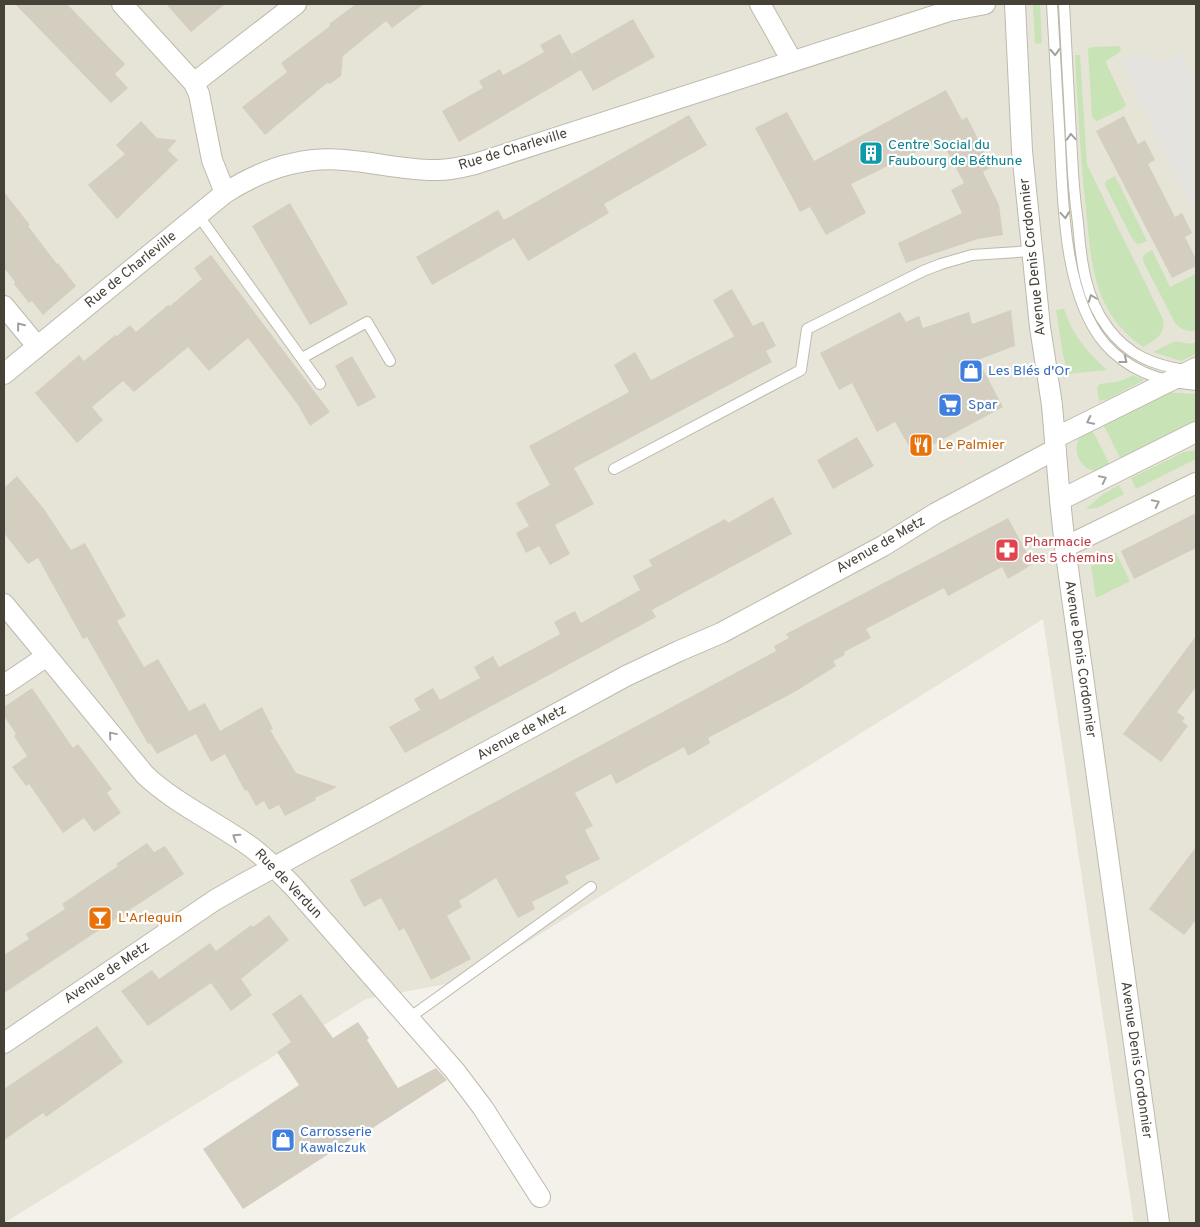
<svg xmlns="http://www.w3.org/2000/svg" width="1200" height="1227" font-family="Overpass,sans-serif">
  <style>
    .residential { fill: #e6e4d7 }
    .green { fill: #c8e3b5 }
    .parking { fill: #e5e3e0 }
    .building { fill: #d3cebf }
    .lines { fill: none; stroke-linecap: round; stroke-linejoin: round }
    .lane-casing { stroke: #bdbaac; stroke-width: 12 }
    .street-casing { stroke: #bdbaac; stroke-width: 22 }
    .lane { stroke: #fff; stroke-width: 10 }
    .street { stroke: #fff; stroke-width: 20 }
    .oneway { stroke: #a2a09c }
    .labels { text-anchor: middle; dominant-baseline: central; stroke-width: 4.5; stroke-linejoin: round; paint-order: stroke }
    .culture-label { font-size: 14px; fill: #0d838f; stroke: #fff; text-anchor: start }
    .street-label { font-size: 14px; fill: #464238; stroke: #fff }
    .shop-label { font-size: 14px; fill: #366cbe; stroke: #fff; text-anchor: start }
    .food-label { font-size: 14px; fill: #c56008; stroke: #fff; text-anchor: start }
    .health-label { font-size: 14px; fill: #be3a42; stroke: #fff; text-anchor: start }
  </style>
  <rect width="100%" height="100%" fill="#f3f1e9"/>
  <path class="residential" d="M4,4h1192v1219h-62l-91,-604 -576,361 -101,19 -362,224z"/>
  <path class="green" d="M1033,4h7l2,39 -7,1z
    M1119,46l2,3 -2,4 -12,7 -1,3 20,42 -2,3 -25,12 -3,1 -4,-4 -4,-68 4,-2z
    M1075,55h5l7,110 76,154c3,16 -8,21 -20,28 -15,-10 -27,-23 -36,-39 -16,-31 -18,-66 -21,-100 -6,-51 -8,-102 -11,-153z
    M1115,176l32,65 -5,2 -4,1 -5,-4 -28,-55 1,-4z
    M1152,250l18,37 26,-13v57c-9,1 -17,-2 -22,-10l-31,-60v-4l2,-3z
    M1064,309c7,24 24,44 43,61l-39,4 -5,-19 -7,-45z
    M1174,342c8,-1 14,4 22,0v12l-15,7 -28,-9z
    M1133,375l11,5 -36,19 -9,2 -2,-13 3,-4 21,-3z
    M1166,391l10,2 20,1v32l-74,36 -20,-40z
    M1091,428l20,39c-5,2 -11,4 -16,4 -14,-2 -23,-19 -16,-32 2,-5 7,-8 12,-11z
    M1196,450v9l-60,30 -5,-11 53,-26z
    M1119,485l5,9 -27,14 -11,1 16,-14z
    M1116,553l14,28 -34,17 -5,-32z"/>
  <path class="parking" d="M1139,53l24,10 20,-10 13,26v137l-75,-155z"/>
  <path class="building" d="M15,4h52l58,60 -10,10 13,14 -17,15z
    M166,4h59l-34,28z
    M356,4h68l-32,24 -6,-7 -43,35 -2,20 -11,8 -3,-1 -62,52 -23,-28 45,-35 -6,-9 49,-37 -1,-2z
    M633,19l22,38 -62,34 -12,-21 -122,72 -17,-31 41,-23 -4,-7 21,-12 3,6 20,-11 21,-12 -4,-7 20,-11 17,30 -5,-10z
    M946,90l16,30 5,-3 25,50 -9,5 16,33 4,30 -25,4 -72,24 -8,-20 64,-30 -11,-23 13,-7 -23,-43 -90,44 15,29 -40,22 -16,-28 -10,5 -45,-84 32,-16 27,49z
    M689,115l18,30 -103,59 5,9 -81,48 -14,-23 -82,47 -16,-28 82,-47 6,10z
    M1124,116l14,28 7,-4 10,20 -7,4 27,53 7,-4 10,20 -7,4 11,22v7l-24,12 -76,-147z
    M141,121l16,17 20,2 -9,10 10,10 -61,59 -29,-34 37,-31 -9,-9z
    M4,192l26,33 -2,1 29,38 1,-1 18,23 -33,29 -11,-14 -3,2 -15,-19 1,-2 -11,-14z
    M290,203l58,101 -38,21 -58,-99z
    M211,255l119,157 -20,14 -12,-21 -50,-67 -39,33 -21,-24 -54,45 -11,-11 -31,26 11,13 -26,23 -42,-50 44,-38 5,6 31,-26 2,1 13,-11 6,7 32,-27 2,1 32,-27 -8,-11z
    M732,289l21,37 10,-5 13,25 -10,5 6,11 -198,106 20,36 -39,21 15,29 -20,11 -11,-19 -13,7 -10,-20 13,-7 -13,-23 34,-18 -21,-39 100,-54 -15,-27 21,-13 16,28 82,-43 1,-1 -21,-36z
    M1011,310l4,36 -37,14 25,47 -89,48 -19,-33 -18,10 -25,-49 -13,7 -19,-37 80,-41 6,10 13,-6 4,12 46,-16 3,12z
    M352,356l24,41 -18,10 -23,-41z
    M857,437l17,29 -41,23 -16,-29z
    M17,476l27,33 27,41 14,-7 41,73 -9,5 27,46 14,-8 31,52 16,-8 15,28 42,-24 11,22 -3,1 26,43 41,14 -22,11 1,2 -31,16 -6,-11 -10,5 -5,-9 -8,5 -9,-16 -2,1 -20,-37 -14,8 -15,-28 -39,20 -7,-11 -2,1 -61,-107 -4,2 -45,-81 -10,6 -24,-31v-45z
    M773,497l19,37 -140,76 4,7 -251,136 -16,-26 31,-17 -6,-11 19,-11 7,12 40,-22 -6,-11 19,-11 6,11 41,-22 20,-11 -6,-12 21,-11 6,12 59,-33 -7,-14 19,-10 -3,-6 76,-41 3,4z
    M1196,513v35l-62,31 -13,-28z
    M1008,518l25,46 -25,15 -6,-12 -54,29 -4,-8 -78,41 5,9 -27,14 1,3 -12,6 3,5 -38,24 -90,48 2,5 -22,13 -4,-9 -68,37 -5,-10 -36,19 18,33 -8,4 15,29 -35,17 4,7 -37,19 3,7 -17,9 -22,-40 -37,23 3,6 -15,9 24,43 -40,21 -27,-52 -5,3 -18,-33 -17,9 -14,-27 426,-229 -2,-5 15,-8 -3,-4z
    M1196,636v51l-19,25 8,6 -3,3 6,5 -27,36 -38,-28z
    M32,688l41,60 5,-4 34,45 -5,4 14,20 -27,19 -10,-14 -21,15 -34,-49 -3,2 -14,-19 15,-11 -13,-20 2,-2 -12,-18v-9z
    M147,843l7,9 11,-6 19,28 -180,119v-38l25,-16 -3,-5 39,-25 -3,-5 56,-38 -2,-2z
    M1196,847v73l-12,15 -35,-26z
    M269,915l20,25 -48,39 11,16 -21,16 -20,-28 -63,43 -27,-35 31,-21 7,9 51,-36 6,8 35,-26 2,2z
    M301,994l32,44 25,-16 11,16 -2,2 31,48 38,-20 11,12 -79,51 -2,-1 -123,79 -40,-60 96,-64 -22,-33 14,-10 -19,-28z
    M97,1026l26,36 -77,55 -3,-4 -39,27v-51z"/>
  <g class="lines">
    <g class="lane-casing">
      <path id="lane" d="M1052,4c3,46 5,93 8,140 3,60 4,152 45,200 23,26 57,38 91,41
        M1064,4c3,50 5,101 8,151 1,23 3,46 6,68 3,37 7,75 30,105 20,27 45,37 77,42
        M198,215l122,169
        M302,358l65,-36 23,39
        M614,469l187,-99 6,-41 116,-58 18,-7 31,-9 60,-4
        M409,1018l182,-131"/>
    </g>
    <g class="street-casing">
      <path id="street" d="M122,4l72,79 5,11 13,66 13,33
        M760,4l32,57
        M1015,4l7,147 18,176 12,78 8,95 5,47 94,676
        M194,83l102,-79
        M4,306l33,40
        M4,374l221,-181c36,-23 76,-37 119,-33 31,2 63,11 94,10 13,0 25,-3 37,-6l474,-153 36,-7
        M1055,438l141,-70
        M1060,500l136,-68
        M1065,547l131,-64
        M4,604l141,171c31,29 71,47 106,72 15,11 29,26 42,39l162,185 28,37 57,89
        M4,685l43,-29
        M4,1043l211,-143 28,-16 383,-208 53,-25 42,-18 162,-87 53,-33 120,-64"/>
    </g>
    <use href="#lane" class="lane"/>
    <use href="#street" class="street"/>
  </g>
  <defs><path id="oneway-chevron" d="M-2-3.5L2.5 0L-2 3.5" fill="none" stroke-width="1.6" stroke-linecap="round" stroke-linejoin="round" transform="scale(1.25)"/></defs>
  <g class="oneway">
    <use href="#oneway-chevron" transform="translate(1055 52) rotate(87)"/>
    <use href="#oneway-chevron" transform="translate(1071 137) rotate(-94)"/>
    <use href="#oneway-chevron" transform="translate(1065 215) rotate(85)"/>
    <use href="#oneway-chevron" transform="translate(1092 298) rotate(-111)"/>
    <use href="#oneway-chevron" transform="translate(20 326) rotate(-129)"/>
    <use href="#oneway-chevron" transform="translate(1124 360) rotate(38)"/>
    <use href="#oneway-chevron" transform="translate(1090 421) rotate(154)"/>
    <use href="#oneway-chevron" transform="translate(1103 479) rotate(-26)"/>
    <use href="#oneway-chevron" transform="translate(1156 503) rotate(-26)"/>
    <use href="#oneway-chevron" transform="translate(112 735) rotate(-130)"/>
    <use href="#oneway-chevron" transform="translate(236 837) rotate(-147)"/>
  </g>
  <defs>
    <g id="building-square" transform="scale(1.25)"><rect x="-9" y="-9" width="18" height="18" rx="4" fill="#0f9aa8" stroke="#fff"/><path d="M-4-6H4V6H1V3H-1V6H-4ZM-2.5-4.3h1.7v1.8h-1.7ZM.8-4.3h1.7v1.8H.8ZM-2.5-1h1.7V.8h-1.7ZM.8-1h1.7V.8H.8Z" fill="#fff"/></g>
    <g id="shop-square" transform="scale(1.25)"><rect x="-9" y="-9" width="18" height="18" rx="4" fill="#3f7fe0" stroke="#fff"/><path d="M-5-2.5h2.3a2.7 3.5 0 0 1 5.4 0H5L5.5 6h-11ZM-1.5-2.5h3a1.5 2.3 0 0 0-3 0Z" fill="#fff"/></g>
    <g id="supermarket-square" transform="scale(1.25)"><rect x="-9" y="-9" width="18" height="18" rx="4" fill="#3f7fe0" stroke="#fff"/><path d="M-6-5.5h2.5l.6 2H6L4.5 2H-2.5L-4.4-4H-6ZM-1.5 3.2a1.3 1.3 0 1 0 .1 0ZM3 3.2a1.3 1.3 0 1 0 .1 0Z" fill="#fff"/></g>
    <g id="restaurant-square" transform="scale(1.25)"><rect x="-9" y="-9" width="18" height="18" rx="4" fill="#e8710a" stroke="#fff"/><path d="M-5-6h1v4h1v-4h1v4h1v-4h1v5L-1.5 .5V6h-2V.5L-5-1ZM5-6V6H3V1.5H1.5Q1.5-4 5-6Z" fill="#fff"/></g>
    <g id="pharmacy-square" transform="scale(1.25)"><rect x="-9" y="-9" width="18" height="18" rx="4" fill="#e0444e" stroke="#fff"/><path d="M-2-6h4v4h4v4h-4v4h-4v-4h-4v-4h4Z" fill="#fff"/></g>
    <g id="bar-square" transform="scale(1.25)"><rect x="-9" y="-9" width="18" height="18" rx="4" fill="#e8710a" stroke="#fff"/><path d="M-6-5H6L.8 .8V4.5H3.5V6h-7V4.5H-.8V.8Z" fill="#fff"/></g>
  </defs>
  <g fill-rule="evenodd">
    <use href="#building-square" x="871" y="153"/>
    <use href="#shop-square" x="971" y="371"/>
    <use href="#supermarket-square" x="950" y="405"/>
    <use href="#restaurant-square" x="921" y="445"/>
    <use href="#pharmacy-square" x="1007" y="550"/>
    <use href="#bar-square" x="100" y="918"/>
    <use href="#shop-square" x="283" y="1140"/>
  </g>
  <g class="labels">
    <g class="culture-label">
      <text x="888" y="145">Centre Social du<tspan x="888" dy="16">Faubourg de Béthune</tspan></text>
    </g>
    <g class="street-label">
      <text transform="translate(513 150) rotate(-17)">Rue de Charleville</text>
      <text transform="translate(1033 257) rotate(-96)">Avenue Denis Cordonnier</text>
      <text transform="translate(131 270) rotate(-39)">Rue de Charleville</text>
      <text transform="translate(881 545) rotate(-30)">Avenue de Metz</text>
      <text transform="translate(1080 659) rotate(82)">Avenue Denis Cordonnier</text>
      <text transform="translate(522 733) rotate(-29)">Avenue de Metz</text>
      <text transform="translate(288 884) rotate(46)">Rue de Verdun</text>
      <text transform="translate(107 973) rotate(-34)">Avenue de Metz</text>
      <text transform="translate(1136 1060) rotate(82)">Avenue Denis Cordonnier</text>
    </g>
    <g class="shop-label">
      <text x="988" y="371">Les Blés d'Or</text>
      <text x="968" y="405">Spar</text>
      <text x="300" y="1132">Carrosserie<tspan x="300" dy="16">Kawalczuk</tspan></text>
    </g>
    <g class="food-label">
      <text x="938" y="445">Le Palmier</text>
      <text x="118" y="918">L'Arlequin</text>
    </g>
    <g class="health-label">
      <text x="1024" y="542">Pharmacie<tspan x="1024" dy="16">des 5 chemins</tspan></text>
    </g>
  </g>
  <rect width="1200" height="1227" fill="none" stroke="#464238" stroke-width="10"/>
</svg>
